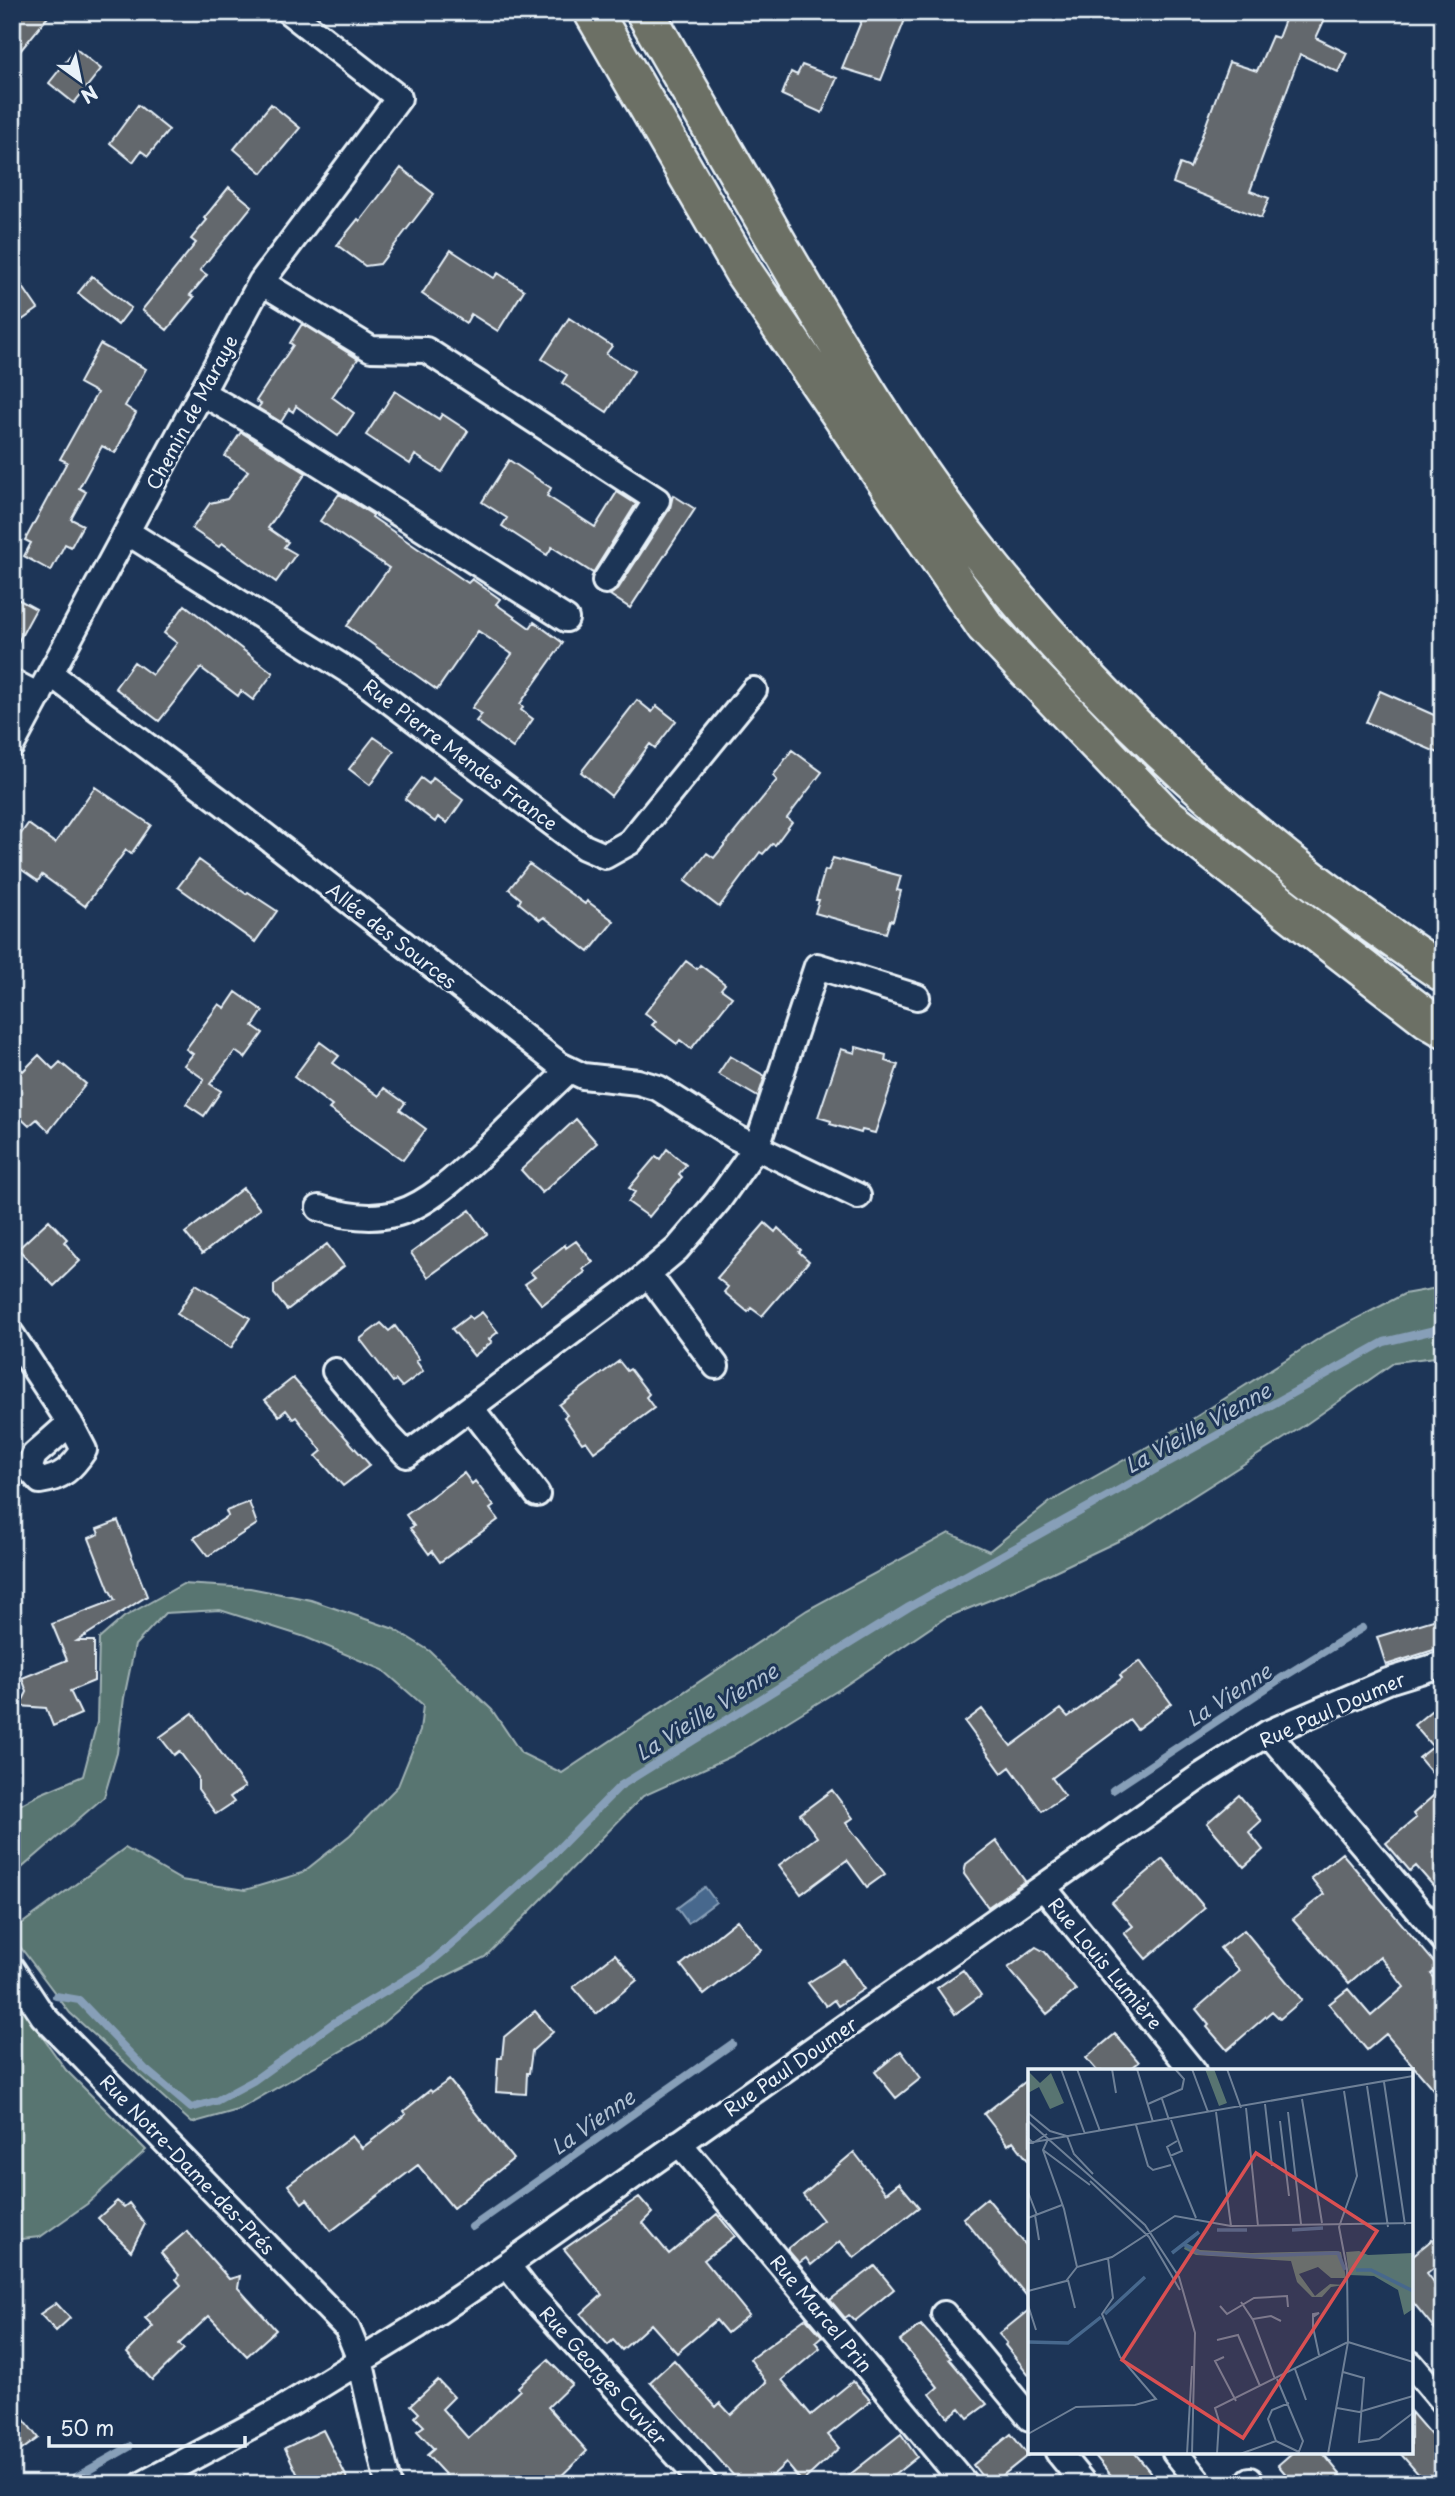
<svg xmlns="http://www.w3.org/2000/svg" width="1455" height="2496" font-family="'Playpen Sans',sans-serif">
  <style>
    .green { fill: #587471; stroke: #a0b2b4; stroke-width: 2 }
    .water { fill: #47688d; stroke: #879fb8; stroke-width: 2 }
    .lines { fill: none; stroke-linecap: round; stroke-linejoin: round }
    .stream { stroke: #879fb8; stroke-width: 8 }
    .building { fill: #63676d; stroke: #e8f1f8; stroke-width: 2 }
    .minor-casing { stroke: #e8f1f8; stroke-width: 30 }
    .highway-casing { stroke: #e8f1f8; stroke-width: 42 }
    .minor { stroke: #1d3557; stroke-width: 24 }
    .highway { stroke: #6c7065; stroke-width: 37 }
    .labels { text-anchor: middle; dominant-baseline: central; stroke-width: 6; stroke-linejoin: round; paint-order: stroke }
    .street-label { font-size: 19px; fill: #e8f1f8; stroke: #1d3557 }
    .water-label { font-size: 21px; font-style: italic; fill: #b0c1d3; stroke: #1d3557 }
    .inset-river { fill: none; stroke: #47688d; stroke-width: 3.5 }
    .inset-road { fill: none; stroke: #6e8097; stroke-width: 2 }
    .view { fill: #da5052; fill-opacity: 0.15; stroke: #da5052; stroke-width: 3.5 }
    .inset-edge { fill: none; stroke: #e8f1f8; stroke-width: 3.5 }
  </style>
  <rect width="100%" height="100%" fill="#1d3557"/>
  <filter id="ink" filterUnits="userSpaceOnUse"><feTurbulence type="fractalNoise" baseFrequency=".0143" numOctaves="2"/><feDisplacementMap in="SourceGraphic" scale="14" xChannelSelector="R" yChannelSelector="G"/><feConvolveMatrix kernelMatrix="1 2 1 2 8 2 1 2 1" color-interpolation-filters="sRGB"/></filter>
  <g filter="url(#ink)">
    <path class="green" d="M1443,1287v69l-48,6 -90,63 -170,108 -120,57 -70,28 -105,71 -108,67 -89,40 -158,161 -59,29 -57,49 -131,75 -46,13 -122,-110 -58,-77v-5l113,-83 56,32 64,10 57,-17 48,-38 48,-49 22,-55 3,-26 -40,-35 -78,-33 -85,-27 -55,3 -30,32 -11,53 -7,55 -13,44 -87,75 -5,-2v-61l28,-15 43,-18 14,-54 2,-83 25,-22 59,-33 67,4 61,12 83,29 36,22 62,59 29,43 41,20 245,-163 142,-77 40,18 61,-49 111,-63 162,-103 81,-42z
      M12,1994l54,76 80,80 -59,54 -47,33 -28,3z"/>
    <path class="water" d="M705,1887l11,15 -28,21 -11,-15z"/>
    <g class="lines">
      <path class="stream" d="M1113,1790l167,-111 82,-51
        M56,1996l23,4 66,69 46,39 25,-7 37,-20 79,-57 92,-56 61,-52 69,-63 66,-67 289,-179 475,-265 59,-14
        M472,2227l260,-183
        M64,2484l65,-37"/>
    </g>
    <path class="building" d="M12,12h40l-40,49z
      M865,12h43l-27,68 -39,-12z
      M1288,12h40l-12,26 31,15 -9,19 -38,-18 -50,137 19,7 -8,20 -88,-35 7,-19 10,4 39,-106 28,9 15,-35 6,2z
      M76,49l25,20 -27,34 -25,-20z
      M802,65l35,13 -15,35 -40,-18 9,-23 6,3z
      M271,104l29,24 -38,45 -28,-24z
      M138,105l31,25 -21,26 -7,-5 -8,11 -23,-19z
      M401,168l33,26 -54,70 -15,2 -28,-21 21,-26 2,2z
      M229,187l23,19 -52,64 7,5 -17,20 4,2 -27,33 -25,-20 54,-67 -5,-4 16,-19 -3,-2z
      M451,250l43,28 4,-5 26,17 -26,41 -27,-17 -5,9 -44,-29z
      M12,271l26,38 -26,18z
      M92,276l39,32 -13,17 -40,-32z
      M569,318l43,28 -6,8 28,17 -27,41 -45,-29 5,-8 -25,-16z
      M302,324l56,35 -26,38 22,16 -16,23 -42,-30 -3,6 -4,-3 -8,13 -23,-14 3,-4 -5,-3 37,-56 -3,-2z
      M100,344l46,25 -21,37 11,7 -21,40 -13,-7 -23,42 7,4 -15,27 12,6 -12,22 -6,-3 -14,27 -27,-15 7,-13 -6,-3 42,-78 -7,-3 37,-66 -18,-10z
      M395,391l44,28 3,-5 26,17 -26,41 -27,-17 -5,9 -44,-29z
      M241,432l65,41 -38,55 20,14 -4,5 12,7 -20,28 -54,-39 -3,4 -27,-18 18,-26 17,-4 21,-28 -23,-15z
      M509,460l42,28 -4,8 48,31 22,-35 19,12 -43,69 -41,-26 -5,8 -45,-29 5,-8 -25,-16z
      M339,494l34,21 -1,2 96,66 4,-4 28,20 -4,5 34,24 4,-6 29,21 -43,61 3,3 -2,3 12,9 -20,29 -37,-27 6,-7 -10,-6 40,-54 -34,-23 -41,59 -90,-64 42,-58 -69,-47z
      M673,495l22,14 -65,99 -20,-13 8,-6 52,-81z
      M12,596l24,13 -24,44z
      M185,605l88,68 -20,27 -12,-9 -3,5 -37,-28 -42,53 -44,-33 19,-26 18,13 25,-32 -13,-10z
      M1380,691l63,28v36l-77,-33z
      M637,700l15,12 5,-6 19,15 -21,27 -5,-4 -39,52 -30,-24z
      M374,737l20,14 -24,34 -21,-16z
      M792,750l30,22 -35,46 5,4 -17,23 -3,-1 -9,10 -3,-2 -41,55 -34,-26 22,-28 7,5 63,-78 -4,-4z
      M421,778l8,6 4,-6 30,22 -16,23 -9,-6 -3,5 -30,-23z
      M95,787l56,38 -20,29 -5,-4 -41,56 -43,-31 -4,6 -26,-18v-17l16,-22 27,19z
      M833,858l68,18 -4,14 4,1 -8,30 -3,-1 -4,13 -71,-20 4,-13h-3l9,-30 3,1z
      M199,860l47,34 2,-2 29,19 -22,31 -77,-55z
      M529,864l56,40 2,-3 27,20 -25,31 -45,-35 -4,3 -21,-17 2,-4 -12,-10z
      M686,961l11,8 3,-4 25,19 -4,5 11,8 -41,52 -11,-9 -3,4 -25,-19 4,-4 -11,-8z
      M236,992l27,19 -10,15 10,7 -18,25 -10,-7 -25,33 11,7 -17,25 -18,-12 18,-25 -20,-14 9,-11 -7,-5 33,-45 6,4z
      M320,1042l19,14 -6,7 46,33 5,-8 21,15 -5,7 26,19 -23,31 -74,-51 3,-3 -38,-29z
      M856,1047l30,8 -1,6 13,4 -23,68 -13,-3 -1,3 -31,-9 1,-3 -13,-4 23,-68 14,4z
      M39,1055l14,14 7,-7 26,22 -37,47 -12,-12 -8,7 -17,-16v-49l11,10z
      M730,1056l35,20 -7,21 -40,-23z
      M576,1119l21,24 -55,50 -21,-23z
      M667,1149l19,16 -7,9 3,3 -33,40 -21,-15 7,-10 -6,-4 27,-32 4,3z
      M243,1188l17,21 -58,45 -17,-21z
      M470,1210l17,24 -59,43 -17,-24z
      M49,1220l18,19 -3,3 16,19 -26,25 -36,-37z
      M765,1223l10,9 3,-4 23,22 -2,2 10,9 -47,55 -11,-8 -3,4 -24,-20 4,-5 -11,-9z
      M576,1241l17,21 -10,7 2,3 -43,33 -17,-21 10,-7 -5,-5 35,-27 1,3z
      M327,1244l17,22 -57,44 -13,-16v-9z
      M196,1284l54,34 -19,30 -54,-34z
      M482,1312l16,20 -9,7 3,3 -18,14 -22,-27 17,-13 3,3z
      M381,1323l8,8 6,-5 24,33 -3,2 7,10 -21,16 -6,-7 -3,2 -33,-43z
      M619,1361l8,10 3,-2 19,25 -3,3 8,11 -60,44 -8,-11 -4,2 -18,-26 3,-2 -8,-10z
      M293,1378l77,87 -27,21 -27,-30 6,-5 -26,-34 -3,2 -7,-9 -7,6 -14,-16z
      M464,1473l8,11 3,-3 19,25 -4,3 8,11 -58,42 -8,-11 -3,3 -19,-26 4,-2 -8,-11z
      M249,1502l8,22 -49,32 -14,-18 34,-22 -2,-5z
      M118,1521l29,75 -70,45h17v40l-24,10 11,23 -28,12 -7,-18 -26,-2 7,-14 -5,-14 45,-18 -15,-36 63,-24 -6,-11 -20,-51 10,-4 -2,-5z
      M1443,1617v30l-57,18 -9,-28z
      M1140,1661l31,42 -34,26 -7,-9 -78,58 13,18 -23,15 -32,-44 -8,6 -37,-51 17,-13 29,37 50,-37 7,8 54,-39 -2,-3z
      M1443,1701v85l-24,-28 14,-11 -19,-22z
      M193,1713l52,74 -15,10 4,5 -18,12 -18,-25v-12l-19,-26 -5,4 -14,-18z
      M1443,1787v110l-27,-31 -6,5 -24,-28 30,-25 -3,-4z
      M832,1790l21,28 -7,5 39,51 -18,13 -20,-27 -46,34 -22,-29 38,-28 -17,-23z
      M1239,1795l22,26 -12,11 14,18 -19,17 -37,-44z
      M996,1841l29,40 -37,26 -24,-33 2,-10z
      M1342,1853l97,115 -8,6 12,14v113l-57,-67 -19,16 -38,-46 19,-15 23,27 33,-29 -24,-31 -31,27 -56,-64 31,-25 -13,-16z
      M1163,1859l42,49 -59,51 -22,-26 9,-7 -21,-24z
      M737,1920l24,30 -57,45 -23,-30z
      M1244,1930l58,70 -22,19 -8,-8 -45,39 -20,-23 2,-2 -13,-16 44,-38 -20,-23z
      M1036,1947l9,5 31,38 -29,24 -39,-46z
      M615,1954l22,26 -41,34 -23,-27z
      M844,1960l20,29 -26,17 -4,-6 -8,6 -18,-23z
      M963,1970l18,25 -26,19 -18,-26z
      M535,2011l18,21 -21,19 -3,22h-2l-1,21 -30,-2 2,-34h4l2,-21z
      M1115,2034l24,28 -11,9h-31l-11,-13z
      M901,2051l20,27 -25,20 -21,-26z
      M1030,2078v85l-17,-22 -5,4 -24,-31z
      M449,2080l64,79 -60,49 -35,-43 -87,66 -24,-32 -5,4 -14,-18 64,-49 10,12 44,-34 -2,-3 26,-21 2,2z
      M854,2152l32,41 13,-10 20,24 -65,51 -14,-17 -29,24 -5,-7 -7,5 -12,-14 36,-29 -20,-25z
      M639,2197l14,16 -10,10 26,31 48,-40 18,22 -31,24 45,55 -22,18 -11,-13 -39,33 -26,-29 -29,26 -9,-10 -5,5 -27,-31 21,-19 -38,-46z
      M987,2198l43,52v50l-67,-82z
      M117,2201l7,6 5,-4 16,21 -14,27 -33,-33z
      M187,2231l42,48 11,-3 -2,12 38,42 -29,26 -38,-40 -30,28 5,5 -32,31 -25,-27 26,-27 -8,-8 36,-33 -5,-6 3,-4 -18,-22z
      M1443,2231v29l-16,13 16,21v45l-32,-39v-46l2,1z
      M875,2266l19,23 -39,32 -6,-6 -4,3 -15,-18z
      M56,2303l14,15 -14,13 -16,-17z
      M1030,2309v67l-25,-31 2,-2 -8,-9z
      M806,2318l16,18 -7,6 5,6 -38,32 29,35 42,-34 18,20 -43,34 11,13 -37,34 -16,-19 -23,21h-22l-91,-102 24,-22 42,47 4,-4 11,12 35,-33 -16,-23z
      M921,2325l30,33 -2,1 38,45 -19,14 -8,-10 -12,9 -18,-23 8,-7 -38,-46z
      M548,2360l24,24 -24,23 39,44 -34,33h-99l-27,-29 7,-6 -17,-18 7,-5 -9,-9 4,-4 -8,-8 27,-25 16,17 -12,12 26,29 52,-48 -2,-3z
      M12,2404l26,34 -26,19z
      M1411,2412l32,37v35h-16l-28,-32h12z
      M323,2430l27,54h-48l-17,-36z
      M901,2434l16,23 -34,27h-45z
      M1011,2434l17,21 -36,29h-4l-15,-19z
      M1092,2452h42l26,32h-42z
      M1293,2452h29l26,32h-54l-16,-19z"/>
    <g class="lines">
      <g class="minor-casing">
        <path id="minor" d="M261,282l110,67 55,1 231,150 -52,81
          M202,393l58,33 306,193
          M127,532l228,143 229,172 21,9 25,-14 124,-152
          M51,674l172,129 337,262 23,11 55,6 20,6 79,50 121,58
          M12,682l27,14
          M12,745l249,-463 138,-184 -110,-86
          M319,1208c25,8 52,13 79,5 35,-10 71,-48 98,-73 24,-24 49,-47 73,-70
          M648,1274l68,92
          M12,1335l58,88 14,27c-12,18 -22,28 -44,31l-11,-12 5,-14 36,-32
          M335,1371l51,62 21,22 225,-168 45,-38 41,-48 39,-55 60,-180 100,31
          M471,1408l66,86
          M1268,1733l175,206
          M1044,1888l149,183
          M12,1969l31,47 304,312 13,32 28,124
          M679,2143l286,341
          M507,2265l21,27 176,192
          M944,2314l86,104
          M1411,2364l32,38
          M1058,2452l26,32
          M1175,2452l24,30 -2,2
          M1250,2480l3,4
          M143,2484l136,-73 138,-85 90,-61 692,-488 69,-44 120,-52 55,-17"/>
      </g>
      <g class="highway-casing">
        <path id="highway" d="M593,12l151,261 241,353 179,188 264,205 15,9
          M645,12c45,79 91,158 136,237 61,104 122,208 198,303 90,114 195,219 309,309 50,40 102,76 155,112"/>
      </g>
      <use href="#minor" class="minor"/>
      <use href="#highway" class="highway"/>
    </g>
  </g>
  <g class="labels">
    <g class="street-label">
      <text transform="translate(191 412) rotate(-62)">Chemin de Maraye</text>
      <text transform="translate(461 754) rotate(37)">Rue Pierre Mendes France</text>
      <text transform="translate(392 935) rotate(38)">Allée des Sources</text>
      <text transform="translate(1332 1709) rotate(-24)">Rue Paul Doumer</text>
      <text transform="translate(1106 1963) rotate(50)">Rue Louis Lumière</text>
      <text transform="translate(790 2066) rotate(-35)">Rue Paul Doumer</text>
      <text transform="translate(188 2164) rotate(46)">Rue Notre-Dame-des-Prés</text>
      <text transform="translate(822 2313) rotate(50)">Rue Marcel Prin</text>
      <text transform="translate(604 2375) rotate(48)">Rue Georges Cuvier</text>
    </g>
    <g class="water-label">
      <text transform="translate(1197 1427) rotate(-29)">La Vieille Vienne</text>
      <text transform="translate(1228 1694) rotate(-33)">La Vienne</text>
      <text transform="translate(706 1711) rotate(-32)">La Vieille Vienne</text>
      <text transform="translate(592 2121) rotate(-35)">La Vienne</text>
    </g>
  </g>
  <g transform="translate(1028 2069)">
    <rect width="385" height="385" fill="#1d3557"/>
    <path d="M177,0h9l13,34 -8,3zM0,2l12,12 11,-10 13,30 -14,6 -11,-22 -11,6zM158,174l14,7 51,3 85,-2 5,1 5,26h-15l-13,-11 -19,7 16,22 15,-12 14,1 -13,2 -9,10h-10l-15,-15 -6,-21 -95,-6 -12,-6zM331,182l9,4 45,-2v56l-9,6 -6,-25 -24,-14 -25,-1 -3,-23z" fill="#587471"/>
    <path class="inset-river" d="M189,161h30M264,161l31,-2M155,175l17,9 54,3 84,-3 7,17M144,184l27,-21M328,201h15l42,21M77,245l40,-37M0,273l40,1 33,-26"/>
    <path class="inset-road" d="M33,0l24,65M49,0l23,62M84,0l4,24M109,0l16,53M164,0l16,43M199,0l14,39M356,13l21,143M339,17l21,141M134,30l7,21M274,30l20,124M120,35l34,-15 2,-10 -9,-10M237,35l7,62M218,39l12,118M188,43l15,114M260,43l13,112M0,44l22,18 17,5 7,18 19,20M0,52l117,104 34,52 16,56 -3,121M252,52l9,75M108,56l12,41 5,4 18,-5M0,69l5,5 14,-9M20,70l-5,11 21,59 13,58M149,72l-10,6 29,71M0,74l385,-67M15,81l47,35M142,87l12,-5 -11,-31M62,112l59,56 31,53M0,123l9,23M7,146l4,25M0,149l34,-13M40,211l7,28M0,222l38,-10 11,-14 35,-10 63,-41 56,10 182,-3M213,233l12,18 22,59M0,236l8,25M192,237l7,8 27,-16 33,-2 1,11M285,248l6,-4 -6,1v13l6,28M225,250l18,-3 10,5M189,271l21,-5 22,51M320,273l65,20M196,288l-9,4 21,40M267,300l11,31M315,303l21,6 -5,64 20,-3 34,-26M249,310l26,62 -5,13M261,334l-17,7 -4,9 8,22 23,11M309,339l22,4 54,-16M0,365l48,-27 59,-2 21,-6 -36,-42 -18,-43 11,-16 -5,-40M159,385l5,-88M189,385l2,-33 -4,-13 133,-66M212,385l36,-13M300,385l20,-112 -1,-73 -8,-42 18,-51 -13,-85"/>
    <path class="view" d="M228,84l121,78 -134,207 -121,-78z"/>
    <rect width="385" height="385" class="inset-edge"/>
  </g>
  <rect width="1455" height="2496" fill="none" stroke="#1d3557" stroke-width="42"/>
  <rect x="21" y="21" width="1413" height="2454" fill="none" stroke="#e8f1f8" stroke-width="2.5" filter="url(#ink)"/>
  <g transform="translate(80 80) rotate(147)" stroke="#1d3557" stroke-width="5" paint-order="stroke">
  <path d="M0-5L12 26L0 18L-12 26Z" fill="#e8f1f8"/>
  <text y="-10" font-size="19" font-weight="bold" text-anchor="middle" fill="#e8f1f8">N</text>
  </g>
  <path d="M49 2436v10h196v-10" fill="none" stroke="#e8f1f8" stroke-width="3.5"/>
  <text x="60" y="2436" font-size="21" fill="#e8f1f8" stroke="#1d3557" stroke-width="5" paint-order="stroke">50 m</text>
</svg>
